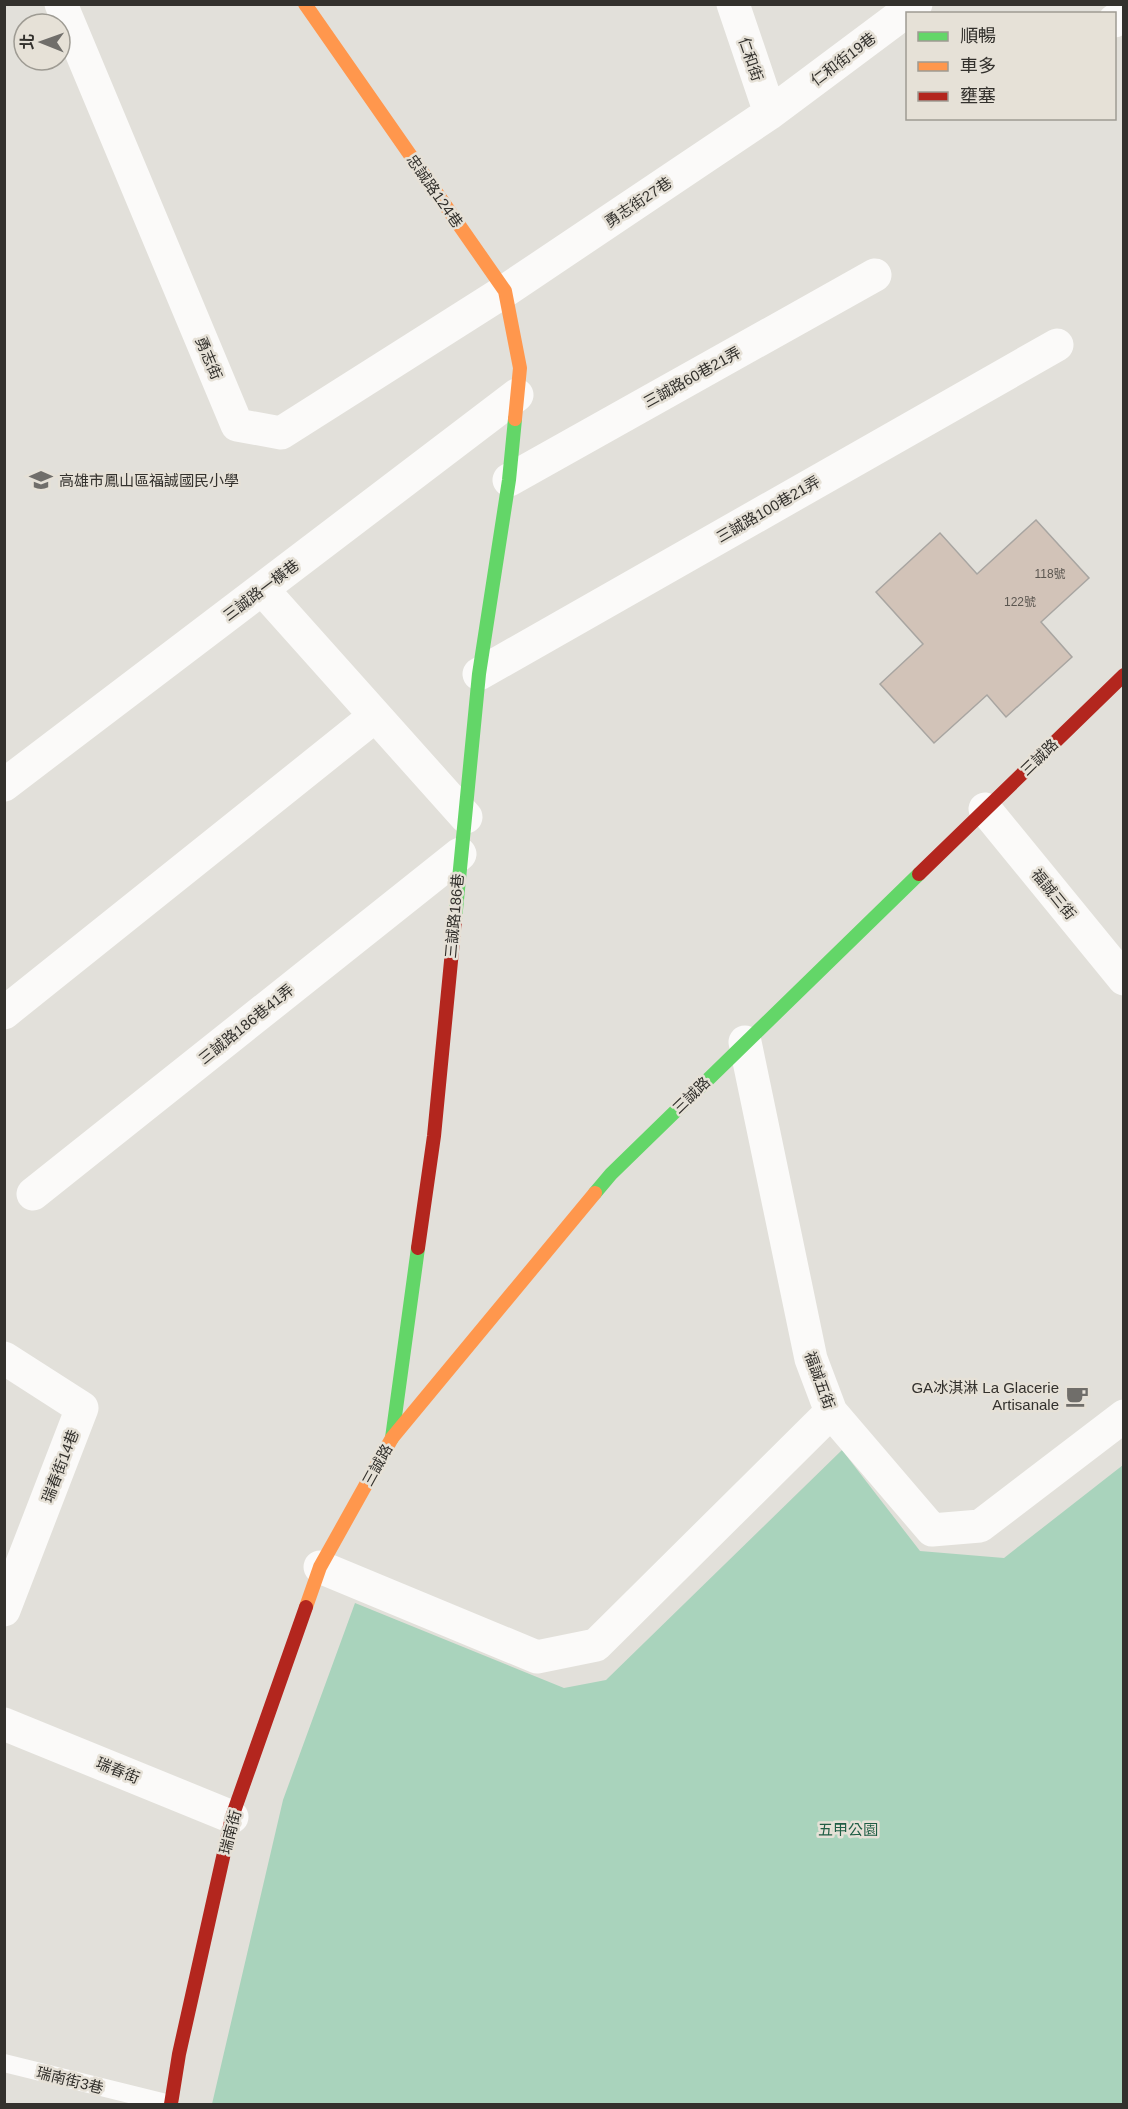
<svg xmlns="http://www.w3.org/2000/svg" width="1128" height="2109" font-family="Helvetica,'Noto Sans TC',sans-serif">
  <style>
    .green { fill: #a9d3bc }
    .building { fill: #d2c3b8; stroke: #a8a5a1; stroke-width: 1.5 }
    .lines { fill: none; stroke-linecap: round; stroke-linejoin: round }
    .lane { stroke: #fbfaf9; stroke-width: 18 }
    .street { stroke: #fbfaf9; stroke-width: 33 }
    .fast { stroke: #63d668; stroke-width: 14 }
    .slow { stroke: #ff974d; stroke-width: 14 }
    .jam { stroke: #b3261e; stroke-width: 14 }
    .labels { text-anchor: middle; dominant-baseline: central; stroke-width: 5; stroke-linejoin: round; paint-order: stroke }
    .number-label { font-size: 12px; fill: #5b5650 }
    .street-label { font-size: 15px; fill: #33312d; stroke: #e6e1d7 }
    .poi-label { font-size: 15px; fill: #33312d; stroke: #e6e1d7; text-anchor: start }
    .park-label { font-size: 15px; fill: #205e45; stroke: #e6e1d7 }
  </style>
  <rect width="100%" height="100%" fill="#e2e0da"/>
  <path class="green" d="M842,1450l78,101 84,7 119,-93v639h-911l71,-304 72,-197 209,85 42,-8z"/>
  <path class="building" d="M1036,520l53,58 -48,44 31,35 -66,60 -19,-22 -53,48 -54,-59 43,-40 -47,-52 64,-59 37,41z"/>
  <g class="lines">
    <path class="lane" d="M4,2063l166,41"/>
    <path class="street" d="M61,4l176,421 44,8 224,-142 265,-178 146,-109
      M733,4l37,109
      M1114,21l10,-6
      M509,480l366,-205
      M263,590l203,227
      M479,674l578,-329
      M4,785l513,-390
      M985,809l139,170
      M4,1013l371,-297
      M745,1042l66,317 20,53 101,118 48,-4 144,-110
      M33,1194l427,-340
      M4,1358l78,50 -78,202
      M320,1567l217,90 59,-12 235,-233
      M4,1724l228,93"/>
    <path class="fast" d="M455,920l24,-246 30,-194 6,-61
      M595,1193l16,-19 308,-300
      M392,1438l26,-190"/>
    <path class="slow" d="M305,4l200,287 15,77 -5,51
      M306,1607l14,-40 72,-129 203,-245"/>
    <path class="jam" d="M919,874l205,-199
      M418,1248l16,-112 21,-216
      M171,2104l8,-50 53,-237 74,-210"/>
  </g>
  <defs>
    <g id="school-bare" transform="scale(1.8)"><path d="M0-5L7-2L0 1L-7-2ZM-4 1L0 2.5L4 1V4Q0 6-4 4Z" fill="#706e6a" stroke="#e6e1d7" stroke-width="2.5" paint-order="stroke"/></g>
    <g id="cafe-bare" transform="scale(1.8)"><path d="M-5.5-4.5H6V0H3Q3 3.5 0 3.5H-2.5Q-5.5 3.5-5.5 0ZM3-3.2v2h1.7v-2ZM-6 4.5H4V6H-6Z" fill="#706e6a" stroke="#e6e1d7" stroke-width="2.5" paint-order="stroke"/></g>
  </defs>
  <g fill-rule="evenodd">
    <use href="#school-bare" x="41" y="480"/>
    <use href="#cafe-bare" x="1077" y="1396"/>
  </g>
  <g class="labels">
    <g class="number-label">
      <text x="1050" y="574">118號</text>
      <text x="1020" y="602">122號</text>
    </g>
    <g class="street-label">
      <text transform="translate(751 59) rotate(71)">仁和街</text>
      <text transform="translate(843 59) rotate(-37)">仁和街19巷</text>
      <text transform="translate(435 191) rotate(55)">忠誠路124巷</text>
      <text transform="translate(638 202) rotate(-34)">勇志街27巷</text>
      <text transform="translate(209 358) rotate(67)">勇志街</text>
      <text transform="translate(692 377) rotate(-29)">三誠路60巷21弄</text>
      <text transform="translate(768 509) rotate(-30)">三誠路100巷21弄</text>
      <text transform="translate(261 590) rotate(-37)">三誠路一橫巷</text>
      <text transform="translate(1039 757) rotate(-44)">三誠路</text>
      <text transform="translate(1054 894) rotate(51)">福誠三街</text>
      <text transform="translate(454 916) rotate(-85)">三誠路186巷</text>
      <text transform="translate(246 1024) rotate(-39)">三誠路186巷41弄</text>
      <text transform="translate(691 1095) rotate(-44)">三誠路</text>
      <text transform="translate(820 1380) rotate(70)">福誠五街</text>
      <text transform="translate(377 1465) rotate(-61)">三誠路</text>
      <text transform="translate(60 1466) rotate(-69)">瑞春街14巷</text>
      <text transform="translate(118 1770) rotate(22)">瑞春街</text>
      <text transform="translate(230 1832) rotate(-75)">瑞南街</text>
      <text transform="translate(70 2080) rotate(14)">瑞南街3巷</text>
    </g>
    <g class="poi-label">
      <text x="59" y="480">高雄市鳳山區福誠國民小學</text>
      <text x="1059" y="1387" text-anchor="end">GA冰淇淋 La Glacerie<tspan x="1059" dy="17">Artisanale</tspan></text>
    </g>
    <g class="park-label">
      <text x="848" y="1829">五甲公園</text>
    </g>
  </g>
  <rect width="1128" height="2109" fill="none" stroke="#33312d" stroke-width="12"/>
  <rect x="906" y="12" width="210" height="108" fill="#e6e1d7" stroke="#9e9b93" stroke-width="1.5"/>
  <rect x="918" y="32" width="30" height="9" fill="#63d668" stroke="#9e9b93" stroke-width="1.5"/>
  <text x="960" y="42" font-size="18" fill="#33312d">順暢</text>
  <rect x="918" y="62" width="30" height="9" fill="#ff974d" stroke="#9e9b93" stroke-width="1.5"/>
  <text x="960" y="72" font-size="18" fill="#33312d">車多</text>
  <rect x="918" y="92" width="30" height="9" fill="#b3261e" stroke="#9e9b93" stroke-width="1.5"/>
  <text x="960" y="102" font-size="18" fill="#33312d">壅塞</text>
  <g transform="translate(42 42) rotate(271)"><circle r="28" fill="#e6e1d7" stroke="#9e9b93" stroke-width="1.5"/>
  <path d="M0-4.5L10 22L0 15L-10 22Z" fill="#706e6a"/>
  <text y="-9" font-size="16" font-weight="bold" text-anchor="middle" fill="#33312d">北</text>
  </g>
</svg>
